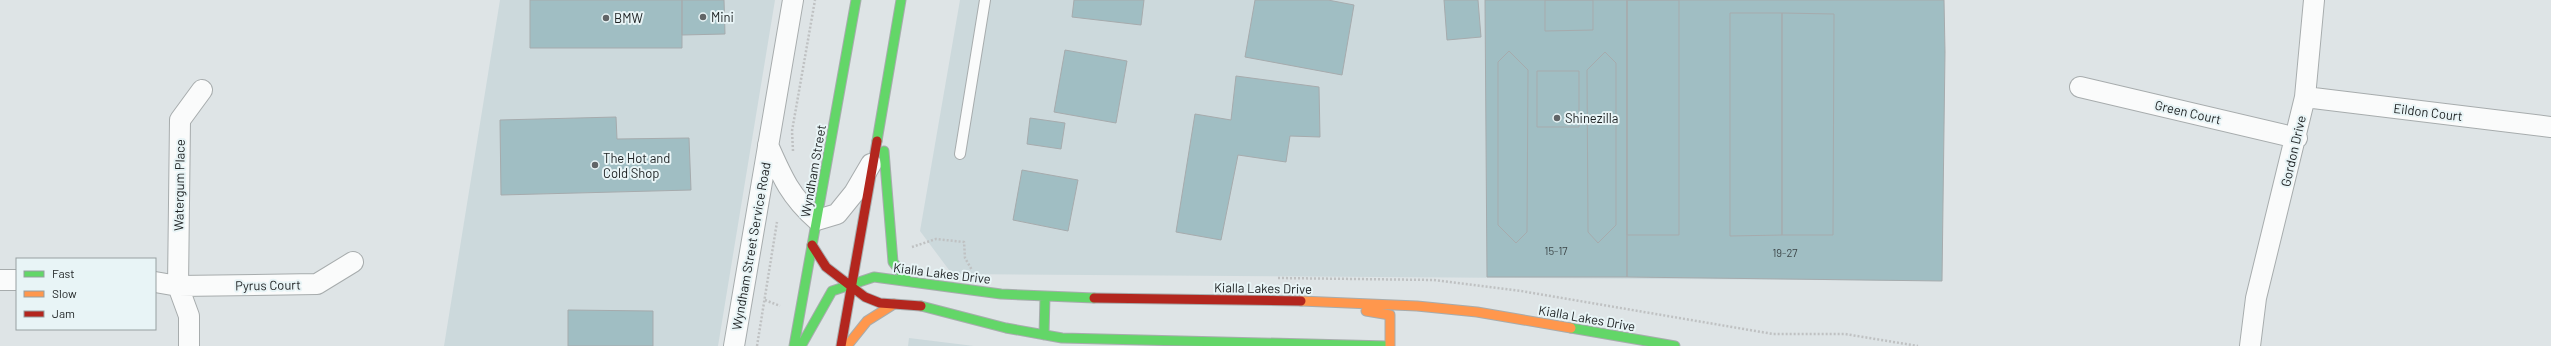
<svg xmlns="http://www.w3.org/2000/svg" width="2551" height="346" font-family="Barlow,sans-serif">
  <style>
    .built { fill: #ccd9dc }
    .building { fill: #a0bec3; stroke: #a6abad }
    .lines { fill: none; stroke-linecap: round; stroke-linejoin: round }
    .lane-casing { stroke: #a7acad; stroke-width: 12 }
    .street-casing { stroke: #a7acad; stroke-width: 22 }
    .fast-casing { stroke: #a7acad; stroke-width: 11 }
    .slow-casing { stroke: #a7acad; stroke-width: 11 }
    .jam-casing { stroke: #a7acad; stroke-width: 11 }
    .path { stroke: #bfc1c2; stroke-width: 2.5; stroke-dasharray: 2 2; stroke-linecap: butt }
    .lane { stroke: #fafbfb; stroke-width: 10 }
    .street { stroke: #fafbfb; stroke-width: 20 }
    .fast { stroke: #63d668; stroke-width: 9 }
    .slow { stroke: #ff974d; stroke-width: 9 }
    .jam { stroke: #b3261e; stroke-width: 9 }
    .poi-dot { fill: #616567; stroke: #e8f4f6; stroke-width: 1.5 }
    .labels { text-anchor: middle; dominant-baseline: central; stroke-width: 4; stroke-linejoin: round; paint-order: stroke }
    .number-label { font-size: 11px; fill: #3e484a }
    .poi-label { font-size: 13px; fill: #1d2122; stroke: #e8f4f6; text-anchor: start }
    .street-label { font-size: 13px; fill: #1d2122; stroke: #e8f4f6 }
  </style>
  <rect width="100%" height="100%" fill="#dee4e6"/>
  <path class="built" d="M500,0h275l-57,346h-274z
    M960,0h983l-1,281 -990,-7 -32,-43z
    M909,338l65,8h-66z"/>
  <path class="building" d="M530,0h152v48h-152z
    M682,0h42l1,34 -43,1z
    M1074,0h70l-3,25 -69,-8z
    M1255,0h73l26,5 -12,70 -97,-18z
    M1444,0h34l3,37 -34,3z
    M1485,0h142v277h-140z
    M1545,0h48v30l-48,1z
    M1627,0h317l1,52 -3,229 -315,-4z
    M1627,0h52v235h-52z
    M1730,13h52v222l-52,1z
    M1782,13l52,1 -1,221h-51z
    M1065,50l62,11 -11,62 -62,-11z
    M1509,51l19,19 -1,162 -11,11 -18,-18v-163z
    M1605,52l11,11v162l-18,18 -10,-11 -1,-162z
    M1537,71h42v56h-42z
    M1236,76l83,11 1,50 -30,-1 -4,26 -48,-7 -17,85 -45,-8 19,-118 36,6z
    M616,117l1,22 72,-1 2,52 -190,5 -1,-75z
    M1030,118l35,5 -4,26 -34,-5z
    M1022,170l56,10 -10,51 -55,-11z
    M568,310l85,1v35h-85z"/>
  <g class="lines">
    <g class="lane-casing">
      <path id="lane" d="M960,154l25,-154"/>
    </g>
    <g class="street-casing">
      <path id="street" d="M2080,87l217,51
        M202,90l-22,30 -2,166 139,-2 36,-22
        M2305,97l246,30
        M768,145c14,32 22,51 49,75l20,-6 17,-21 17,-29
        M0,280h17
        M155,282l23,4 11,30v30
        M734,346l59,-346
        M2250,346l6,-48 49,-201 9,-97"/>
    </g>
    <g class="fast-casing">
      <path id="fast" d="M877,141l24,-141
        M884,151l9,111 14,18
        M921,306l85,22 56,10 326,8
        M1571,328l104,18
        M1044,335l1,-39
        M794,346l62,-346
        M801,346l31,-55 42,-14 127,17 93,4"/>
    </g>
    <g class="slow-casing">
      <path id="slow" d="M1301,301l116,5 60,6 94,16
        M1366,311l24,4v31
        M847,346l20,-25 27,-17"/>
    </g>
    <g class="jam-casing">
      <path id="jam" d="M812,245l14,22 39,30 15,6 41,3
        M1094,298l207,3
        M841,346l36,-205"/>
    </g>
    <path class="path" d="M793,151l-1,-20 23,-131
      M912,247l24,-8 28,3 1,16 7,12
      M1278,278l156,2 87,11 252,43h72l73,12
      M765,300l15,6
      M757,346l20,-124"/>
    <use href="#lane" class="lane"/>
    <use href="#street" class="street"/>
    <use href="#fast" class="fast"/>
    <use href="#slow" class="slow"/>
    <use href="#jam" class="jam"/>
  </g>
  <g class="poi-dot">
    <circle cx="703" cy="17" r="4"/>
    <circle cx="606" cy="18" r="4"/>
    <circle cx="1557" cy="118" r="4"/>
    <circle cx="595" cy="165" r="4"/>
  </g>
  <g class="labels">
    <g class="number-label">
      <text x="1556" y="250">15-17</text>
      <text x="1785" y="252">19-27</text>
    </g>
    <g class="poi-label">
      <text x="711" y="17">Mini</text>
      <text x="614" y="18">BMW</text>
      <text x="1565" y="118">Shinezilla</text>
      <text x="603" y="158">The Hot and<tspan x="603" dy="15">Cold Shop</tspan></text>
    </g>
    <g class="street-label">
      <text transform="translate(2188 112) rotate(13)">Green Court</text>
      <text transform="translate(2428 112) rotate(7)">Eildon Court</text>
      <text transform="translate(2293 151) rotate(-77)">Gordon Drive</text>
      <text transform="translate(813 171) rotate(-80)">Wyndham Street</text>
      <text transform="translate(179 185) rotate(-89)">Watergum Place</text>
      <text transform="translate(751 246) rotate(-80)">Wyndham Street Service Road</text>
      <text transform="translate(942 273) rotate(7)">Kialla Lakes Drive</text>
      <text transform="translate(268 285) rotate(-1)">Pyrus Court</text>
      <text transform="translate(1263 288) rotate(1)">Kialla Lakes Drive</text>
      <text transform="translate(1587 318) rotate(10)">Kialla Lakes Drive</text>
    </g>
  </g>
  <rect x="16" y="258" width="140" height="72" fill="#e8f4f6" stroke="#97a0a1"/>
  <rect x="24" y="271" width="20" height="6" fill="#63d668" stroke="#97a0a1"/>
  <text x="52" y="278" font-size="12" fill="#1d2122">Fast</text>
  <rect x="24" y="291" width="20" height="6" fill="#ff974d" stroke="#97a0a1"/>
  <text x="52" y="298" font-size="12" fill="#1d2122">Slow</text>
  <rect x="24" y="311" width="20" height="6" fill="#b3261e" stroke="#97a0a1"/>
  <text x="52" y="318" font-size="12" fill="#1d2122">Jam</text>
</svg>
